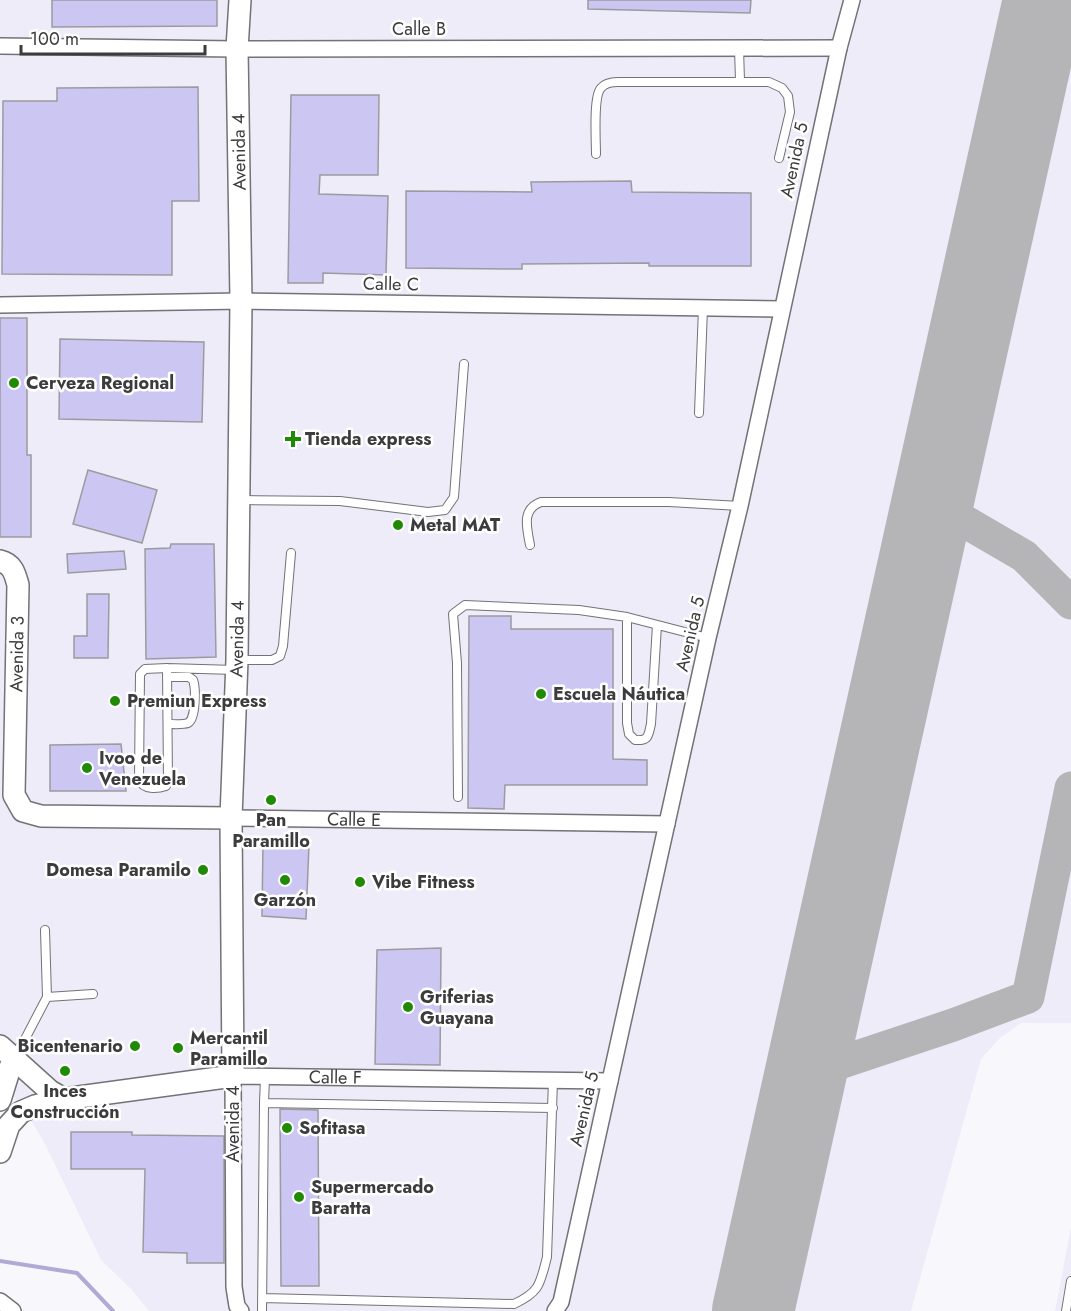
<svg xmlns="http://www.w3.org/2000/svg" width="1071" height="1311" font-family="Jost,sans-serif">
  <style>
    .built { fill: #edecf8 }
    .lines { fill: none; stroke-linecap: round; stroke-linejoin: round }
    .stream { stroke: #b0aad4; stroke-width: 4 }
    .taxiway { stroke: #b5b5b8; stroke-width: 33 }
    .runway { stroke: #b5b5b8; stroke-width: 82 }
    .building { fill: #ccc6f2; stroke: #9b9b9f; stroke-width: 1.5 }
    .service-casing { stroke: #737276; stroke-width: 10 }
    .minor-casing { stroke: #737276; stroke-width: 18 }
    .secondary-casing { stroke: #737276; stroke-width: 24 }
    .service { stroke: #fff; stroke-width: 8 }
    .minor { stroke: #fff; stroke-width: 15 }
    .secondary { stroke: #fff; stroke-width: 21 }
    .poi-dot { fill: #218a04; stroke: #fff; stroke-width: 2 }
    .labels { text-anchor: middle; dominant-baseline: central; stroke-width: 5; stroke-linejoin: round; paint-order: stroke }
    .street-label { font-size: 18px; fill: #3c3c3e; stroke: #fff }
    .poi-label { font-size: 18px; font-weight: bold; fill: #3c3c3e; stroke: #fff; text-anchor: start }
  </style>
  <rect width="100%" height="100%" fill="#f8f8fc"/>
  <path class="built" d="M0,0h1071v1023h-50l-21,15 -19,21 -70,252h-762l-19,-23 -29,-28 -56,-116 -16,-27 -29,-38z
    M1071,1227v84h-16z"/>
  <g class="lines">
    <path class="stream" d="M0,1261l77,12 36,38"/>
    <path class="taxiway" d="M933,503l91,53 47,47
      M806,1074l147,-49 75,-28 43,-209"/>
    <path class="runway" d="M753,1311l291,-1311"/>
  </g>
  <path class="building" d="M52,0h165v26l-165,1z
    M588,0h163l-1,13 -162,-4z
    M198,87l1,114h-27v74l-170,-1 1,-173h54v-13z
    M291,95h88l-1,80h-58l-1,19 69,2 -2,79 -63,-2v10h-35z
    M631,181l1,11 119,1v73h-102v-3l-127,1v5l-116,-1v-77l126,1 -1,-10z
    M0,318h27v137h4v82h-31z
    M60,339l144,3 -2,80 -143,-3z
    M88,470l69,20 -15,53 -69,-19z
    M171,544h43l2,113 -70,2 -1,-110 25,-1z
    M124,551l2,18 -58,4 -1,-19z
    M87,594h22l-1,64h-34v-22h13z
    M469,616h42v13h102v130l34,1v25h-142l-1,24 -36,-1z
    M121,744l5,47h-76v-46z
    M263,843l46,1 -3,75 -44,-3z
    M441,948l-1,117 -65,-1 2,-114z
    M280,1109l38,1 1,176h-38z
    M71,1132h61v3l92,1v127h-37v-10l-44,-1 2,-83h-74z"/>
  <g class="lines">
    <g class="service-casing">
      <path id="service" d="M739,48l1,33
        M596,154c0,-13 -3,-58 5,-66 4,-5 11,-6 17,-6h151l13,6 6,8 2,16 -11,46
        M699,413l4,-105
        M240,500l100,1 88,11 17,-2 9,-13 10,-133
        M530,545c-3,-17 -9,-36 11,-43h128l71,4
        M627,617v106l2,11 6,6c14,1 13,-4 16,-16l6,-99
        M238,660h34l8,-4 3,-10 8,-93
        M167,668l-22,1 -5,5 -1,106c5,10 18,9 27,6l2,-5 -1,-113 68,2
        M167,677h22l4,3c3,8 3,39 -5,43 -6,2 -15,1 -20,1
        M458,797l-1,-134 -4,-49 12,-9 114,5 48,7 81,21
        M47,997l46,-3
        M13,1057l11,-16 23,-44 -2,-67
        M264,1103l289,5
        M262,1298l252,6c26,-12 26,-20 33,-47l6,-177
        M262,1311l2,-208 1,-26
        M1066,1311l5,-30"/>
    </g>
    <g class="minor-casing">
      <g id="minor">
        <path d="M0,46l237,3 602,-1"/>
        <path d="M0,305l241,-4 541,8"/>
        <path id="s1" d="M231,818l436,6"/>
        <path d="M0,1301l13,10"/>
        <path id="s2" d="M241,1311l-4,-5 -3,-19 -1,-211 377,5"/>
        <path d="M555,1311l6,-9 147,-664 32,-132 99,-458 13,-48"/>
      </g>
    </g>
    <g class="secondary-casing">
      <g id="secondary">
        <path d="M0,561c13,3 15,13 18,24l-4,210 9,16 18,5 190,2"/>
        <path d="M0,1046l50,45 14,8"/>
        <path d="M0,1100l13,-42"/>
        <path id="s3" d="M0,1152l9,-27 12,-13 14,-6 29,-7 169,-23 -2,-258 6,-158 4,-359 -4,-252 3,-49"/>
      </g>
    </g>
    <use href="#service" class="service"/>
    <use href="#minor" class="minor"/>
    <use href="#secondary" class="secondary"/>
  </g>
  <g class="poi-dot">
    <circle cx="14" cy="383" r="6"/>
    <path d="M290 430h6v6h6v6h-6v6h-6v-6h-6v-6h6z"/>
    <circle cx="398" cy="525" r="6"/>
    <circle cx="541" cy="694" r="6"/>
    <circle cx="115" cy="701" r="6"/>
    <circle cx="87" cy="768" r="6"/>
    <circle cx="271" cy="800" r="6"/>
    <circle cx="203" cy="870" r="6"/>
    <circle cx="285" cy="880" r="6"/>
    <circle cx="360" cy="882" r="6"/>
    <circle cx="408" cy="1007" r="6"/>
    <circle cx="135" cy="1046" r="6"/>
    <circle cx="178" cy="1048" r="6"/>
    <circle cx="65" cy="1071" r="6"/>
    <circle cx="287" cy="1128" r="6"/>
    <circle cx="299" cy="1197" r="6"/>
  </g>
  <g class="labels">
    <g class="street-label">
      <text x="419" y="29">Calle B</text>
      <text transform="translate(239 152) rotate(-91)">Avenida 4</text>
      <text transform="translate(794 160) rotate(-78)">Avenida 5</text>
      <text transform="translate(391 284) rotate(1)">Calle C</text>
      <text transform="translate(690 634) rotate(-77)">Avenida 5</text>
      <text stroke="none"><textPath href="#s3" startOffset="699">Avenida 4</textPath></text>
      <text transform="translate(17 654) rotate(-89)">Avenida 3</text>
      <text stroke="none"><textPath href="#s1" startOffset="123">Calle E</textPath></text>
      <text stroke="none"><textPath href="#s2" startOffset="339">Calle F</textPath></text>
      <text transform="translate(584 1109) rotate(-77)">Avenida 5</text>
      <text transform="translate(233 1124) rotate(-90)">Avenida 4</text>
    </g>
    <g class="poi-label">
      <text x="26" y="383">Cerveza Regional</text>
      <text x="305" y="439">Tienda express</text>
      <text x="410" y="525">Metal MAT</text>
      <text x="553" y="694">Escuela Náutica</text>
      <text x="127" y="701">Premiun Express</text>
      <text x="99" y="758">Ivoo de<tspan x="99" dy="21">Venezuela</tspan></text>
      <text x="271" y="820" text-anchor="middle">Pan<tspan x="271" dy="21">Paramillo</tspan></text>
      <text x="191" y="870" text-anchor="end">Domesa Paramilo</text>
      <text x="372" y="882">Vibe Fitness</text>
      <text x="285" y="900" text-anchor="middle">Garzón</text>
      <text x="420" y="997">Griferias<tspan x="420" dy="21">Guayana</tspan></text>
      <text x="190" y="1038">Mercantil<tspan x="190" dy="21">Paramillo</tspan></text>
      <text x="123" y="1046" text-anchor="end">Bicentenario</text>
      <text x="65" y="1091" text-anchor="middle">Inces<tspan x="65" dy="21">Construcción</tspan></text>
      <text x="299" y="1128">Sofitasa</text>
      <text x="311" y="1187">Supermercado<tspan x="311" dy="21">Baratta</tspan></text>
    </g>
  </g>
  <path d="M21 45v9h184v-9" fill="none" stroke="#3c3c3e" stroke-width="3"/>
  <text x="30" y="45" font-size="18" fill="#3c3c3e" stroke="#ffffff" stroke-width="4.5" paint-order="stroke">100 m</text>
</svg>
